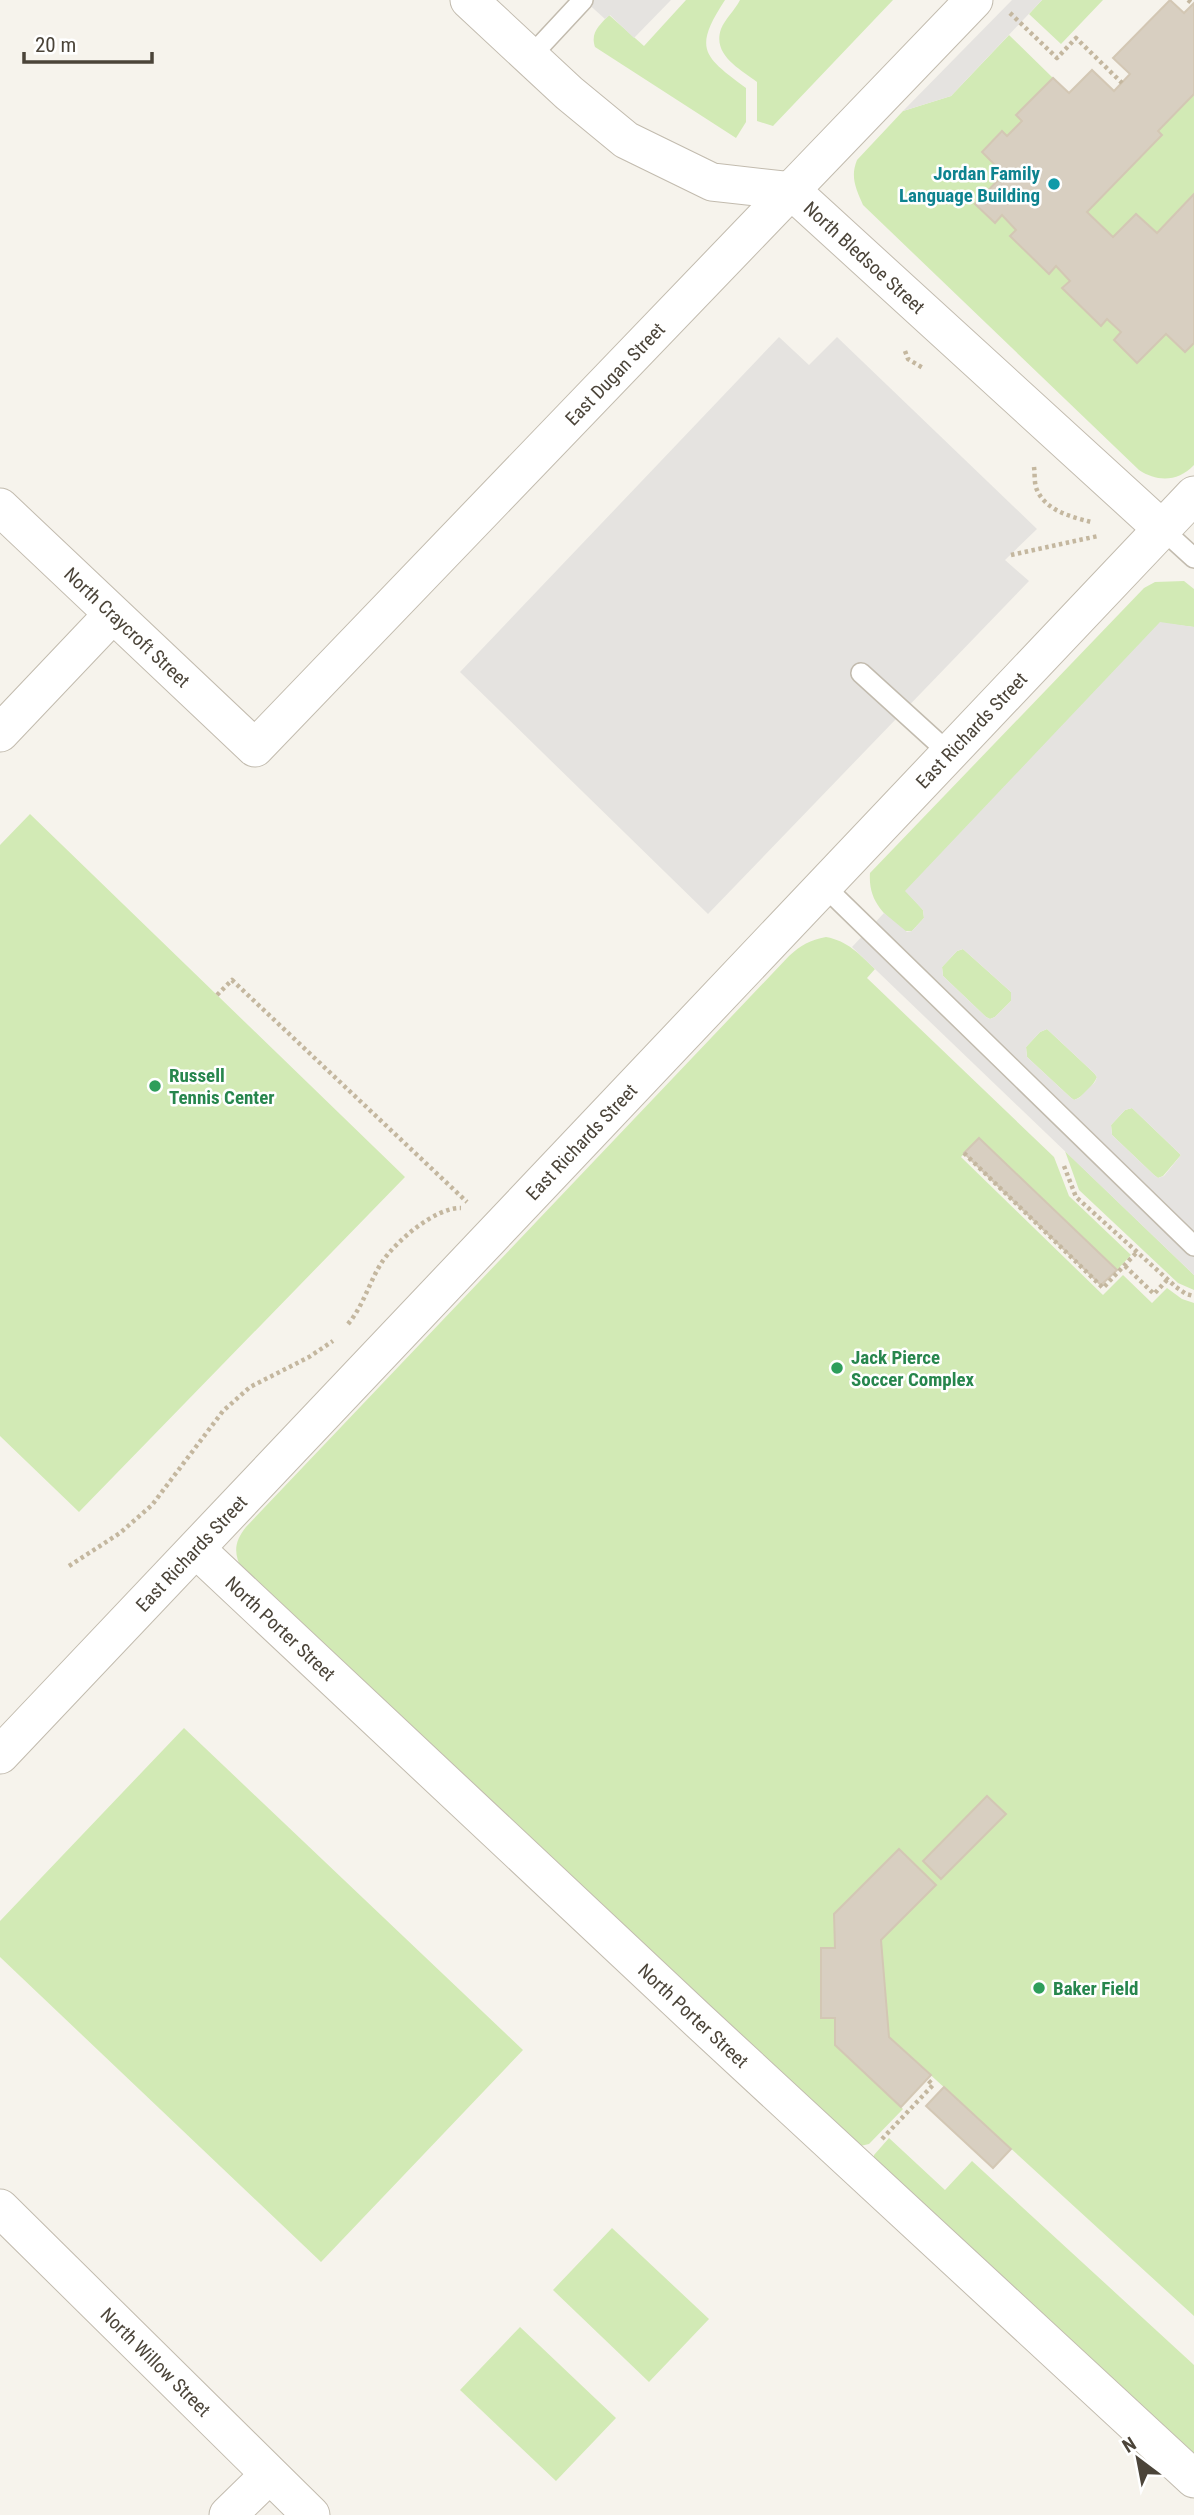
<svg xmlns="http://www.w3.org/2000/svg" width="1194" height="2515" font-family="'Roboto Condensed',sans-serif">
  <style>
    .green { fill: #d2eab5; fill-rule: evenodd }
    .parking { fill: #e5e3e0; fill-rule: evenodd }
    .building { fill: #d8cfc1; stroke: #d3c7b4; stroke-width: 2 }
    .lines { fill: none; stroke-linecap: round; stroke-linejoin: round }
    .lane-casing { stroke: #c2bbae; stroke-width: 22 }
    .street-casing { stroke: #c2bbae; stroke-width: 39 }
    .path { stroke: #c4b79f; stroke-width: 4.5; stroke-dasharray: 3.5 3.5; stroke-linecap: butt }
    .lane { stroke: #fff; stroke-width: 19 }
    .street { stroke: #fff; stroke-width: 37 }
    .culture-dot { fill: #0f9aa8; stroke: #fff; stroke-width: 2.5 }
    .leisure-dot { fill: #2e9e5b; stroke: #fff; stroke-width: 2.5 }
    .labels { text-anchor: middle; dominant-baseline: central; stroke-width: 5; stroke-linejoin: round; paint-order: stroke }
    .culture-label { font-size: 19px; font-weight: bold; fill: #0d838f; stroke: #fff; text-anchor: end }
    .street-label { font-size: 19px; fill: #4b4439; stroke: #fff }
    .leisure-label { font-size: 19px; font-weight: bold; fill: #27864d; stroke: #fff; text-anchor: start }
  </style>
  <rect width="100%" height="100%" fill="#f6f3ec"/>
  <path class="green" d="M686,0h39c-32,49 -22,56 21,88v34l-10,16 -141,-91c-5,-15 5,-22 14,-32l35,31z
    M740,0h153l-120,126 -16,-5v-39c-17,-13 -45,-27 -36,-53 4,-10 14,-19 19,-29z
    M1042,0h61l-42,44 -32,-30z
    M1009,35l44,43 -37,37 6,6 -15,15 -6,-5 -19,21 22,22 -10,48 8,-7 14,15 -6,6 39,38 7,-8 14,15 -7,7 37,37 7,-6 14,13 -7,8 23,23 29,-29 19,18 9,-9v122c-16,17 -37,17 -55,5l-276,-265c-7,-16 -13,-28 -6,-45l46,-49 48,-15z
    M1194,94v100l-37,39 -21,-19 -23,23 -26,-25 74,-77 -3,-4z
    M1184,581l10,8v38l-34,-4 -254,268 17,19 1,8 -12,13h-9c-19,-17 -35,-30 -33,-58l274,-285 11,-6z
    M30,814l375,363 -326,335 -79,-76v-591z
    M826,937c22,4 33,17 49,32l-8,9 187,179 15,39 62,59 -14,15 -138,-132 -18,19 142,138 20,-20 29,28 15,-15 15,11 12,4v1013l-305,-279 -8,-97 55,-55 -37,-36 -65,65 1,34 -13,70h13v27l68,64 -34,35 -13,3 -613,-576c-10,-17 -9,-29 3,-44l543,-571c12,-11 21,-16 37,-19zM987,1796l18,18 -64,65 -18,-18z
    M963,949l48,43v9l-16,16 -5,2 -4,-2 -43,-41 -1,-9 15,-16z
    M1047,1029l47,44 3,4c-4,9 -14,20 -23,23l-4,-3 -43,-40 -1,-10 14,-15z
    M1132,1108l49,47 -18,21 -5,2 -4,-3 -42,-40 -1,-10 14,-15z
    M1065,1151l129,124v15l-16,-7 -99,-93z
    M184,1728l339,322 -202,212 -321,-305v-36z
    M889,2138l56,52 27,-29 222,204v101l-321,-297 1,-14z
    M612,2228l97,91 -60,63 -96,-92z
    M520,2327l96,91 -60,63 -96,-91z"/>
  <path class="parking" d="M584,0h87l-37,38 -24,-23 -5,4z
    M1012,0h30l-91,96 -48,15z
    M779,337l30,28 28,-28 200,192 -32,31 24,21 -321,333 -248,-242z
    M1160,622l34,5v648l-342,-328 32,-34 23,19 5,-1 12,-13 -1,-8 -18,-19zM963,949l48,43v9l-16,16 -5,2 -4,-2 -43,-41 -1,-9 15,-16zM1047,1029l47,44 3,4 -2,5 -16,16 -5,2 -4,-3 -43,-40 -1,-10 14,-15zM1132,1108l49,47 -17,21 -6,2 -4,-3 -42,-40 -1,-10 14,-15z"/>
  <path class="building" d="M1170,0l14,13 10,-10v91l-36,37 4,4 -75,77 26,25 23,-23 21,19 37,-39v149l-9,9 -19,-18 -29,29 -23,-23 7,-8 -14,-13 -6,7 -39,-38 8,-7 -14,-15 -7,8 -39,-38 6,-6 -14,-15 -7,8 -20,-19 29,-30 -22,-22 20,-21 5,5 15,-15 -6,-6 37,-37 16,15 23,-23 22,21 16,-17 -17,-16z
    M979,1138l138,132 -16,15 -137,-132z
    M987,1796l19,18 -65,65 -18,-18z
    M899,1849l37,36 -55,55 8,97 42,38 -30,32 -66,-62v-27h-14v-70h14l-1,-34z
    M944,2087l67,62 -18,19 -67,-62z"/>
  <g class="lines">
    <g class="lane-casing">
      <path id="lane" d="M530,57l53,-57
        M1161,528l33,30
        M861,673l88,80
        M823,885l371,361"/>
    </g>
    <g class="street-casing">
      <g id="street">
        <path id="s1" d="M469,0l100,93 57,47 86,42 80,9 369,337"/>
        <path id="s2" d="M0,507l255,241 719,-748"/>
        <path d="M0,733l112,-118"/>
        <path id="s3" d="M196,1549l502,471 496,459"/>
        <path id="s4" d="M0,1755l1194,-1260"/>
        <path id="s5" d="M0,2208l311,307"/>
        <path d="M228,2515l41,-40"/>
      </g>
    </g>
    <path class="path" d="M1188,0l5,4
      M1010,13l47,45 19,-20 46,45
      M905,351l3,8 15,9
      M1034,467c1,7 0,17 3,23 9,21 35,27 54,32
      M1011,555l87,-19
      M217,995l15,-15 235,222
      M964,1153l139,135 34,-36
      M1064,1166l12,31 100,90 10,7 8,2
      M1125,1266l29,28 13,-14
      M348,1324c16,-19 21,-42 34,-62 14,-21 54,-55 79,-54
      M69,1566l51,-33 32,-28 71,-94 27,-24 59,-30 24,-16
      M882,2139l51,-54 -6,-6"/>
    <use href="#lane" class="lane"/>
    <use href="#street" class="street"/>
  </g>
  <circle class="culture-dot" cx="1054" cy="184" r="7"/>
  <g class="leisure-dot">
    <circle cx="155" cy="1086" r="7"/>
    <circle cx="837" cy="1368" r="7"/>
    <circle cx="1039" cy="1988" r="7"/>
  </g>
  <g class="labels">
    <g class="culture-label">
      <text x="1040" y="173">Jordan Family<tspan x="1040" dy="22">Language Building</tspan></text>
    </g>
    <g class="street-label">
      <text stroke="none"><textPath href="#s1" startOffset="485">North Bledsoe Street</textPath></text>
      <text stroke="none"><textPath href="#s2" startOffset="870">East Dugan Street</textPath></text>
      <text stroke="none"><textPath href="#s2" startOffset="175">North Craycroft Street</textPath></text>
      <text stroke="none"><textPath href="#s4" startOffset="1412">East Richards Street</textPath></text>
      <text stroke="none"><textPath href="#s4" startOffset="845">East Richards Street</textPath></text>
      <text stroke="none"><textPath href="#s4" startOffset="278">East Richards Street</textPath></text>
      <text stroke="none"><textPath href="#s3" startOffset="116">North Porter Street</textPath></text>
      <text stroke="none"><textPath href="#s3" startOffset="682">North Porter Street</textPath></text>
      <text stroke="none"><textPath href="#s5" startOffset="219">North Willow Street</textPath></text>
    </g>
    <g class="leisure-label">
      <text x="169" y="1075">Russell<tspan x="169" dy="22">Tennis Center</tspan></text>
      <text x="851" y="1357">Jack Pierce<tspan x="851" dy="22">Soccer Complex</tspan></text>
      <text x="1053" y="1988">Baker Field</text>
    </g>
  </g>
  <g transform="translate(1138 2459) rotate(328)" stroke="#ffffff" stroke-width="5" paint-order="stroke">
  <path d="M0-5L12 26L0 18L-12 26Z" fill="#4b4439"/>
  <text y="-10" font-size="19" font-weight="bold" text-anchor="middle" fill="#4b4439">N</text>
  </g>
  <path d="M24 52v10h128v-10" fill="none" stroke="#4b4439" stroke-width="3.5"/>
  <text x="35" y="52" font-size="21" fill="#4b4439" stroke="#ffffff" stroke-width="5" paint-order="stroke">20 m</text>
</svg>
